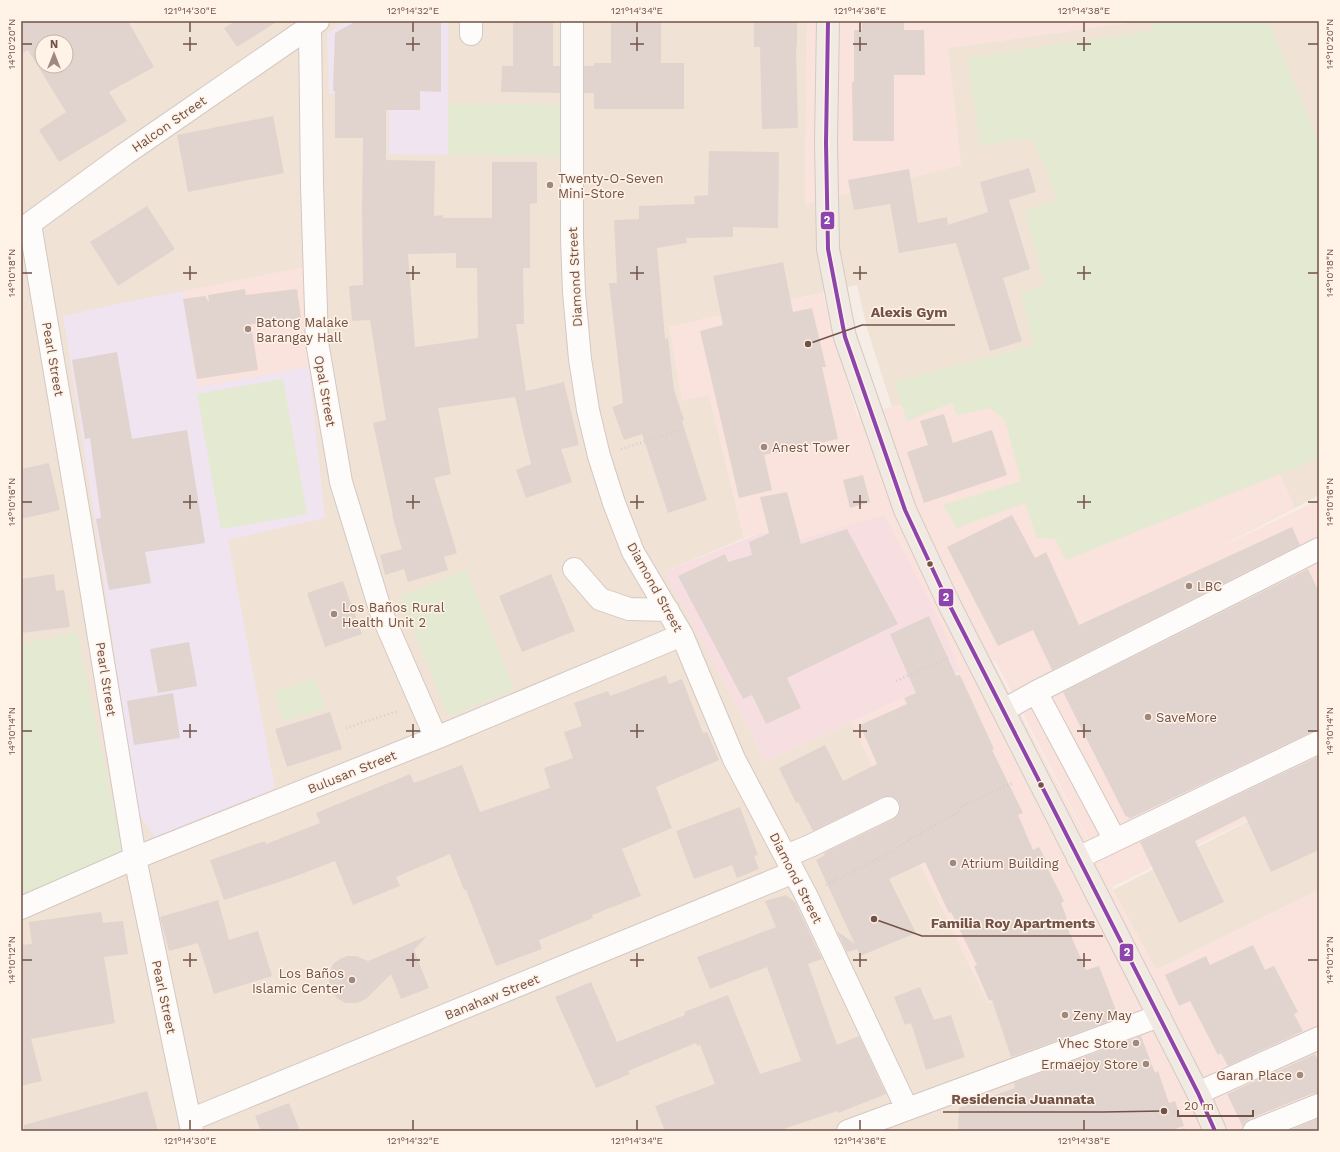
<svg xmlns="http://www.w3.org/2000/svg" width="1340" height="1152" font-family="'Work Sans',sans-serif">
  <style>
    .residential { fill: #f1e2d6; fill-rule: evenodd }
    .commercial { fill: #f9e3dc; fill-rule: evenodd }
    .education { fill: #efe4ef }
    .medical { fill: #f7dfe1 }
    .green { fill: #e3ead1 }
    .building { fill: #e1d4ce; fill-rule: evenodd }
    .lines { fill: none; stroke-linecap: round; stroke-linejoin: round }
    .minor-casing { stroke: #d3c8c2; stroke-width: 24 }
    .major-casing { stroke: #d4c9c4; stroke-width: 24 }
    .path { stroke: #d6ccc8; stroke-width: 2.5; stroke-dasharray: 1 3; stroke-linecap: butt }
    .minor { stroke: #fefcfb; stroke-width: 22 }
    .major { stroke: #f1eae3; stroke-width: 22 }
    .bus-1-casing { stroke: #fff2e6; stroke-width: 7 }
    .bus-1 { stroke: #8e44ad; stroke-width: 4 }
    .ticks { fill: none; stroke: #715148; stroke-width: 1.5 }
    .poi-dot { fill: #9f887f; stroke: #fff2e6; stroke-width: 1.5 }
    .bus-dot { fill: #715148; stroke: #fff2e6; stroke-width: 1.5 }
    .labels { text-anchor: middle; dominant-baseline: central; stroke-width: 3; stroke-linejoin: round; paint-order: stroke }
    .street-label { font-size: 13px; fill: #715148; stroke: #fff2e6 }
    .poi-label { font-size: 13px; fill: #715148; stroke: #fff2e6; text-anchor: start }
    .leader { fill: none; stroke: #715148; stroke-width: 1.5 }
    .callout-dot { fill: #715148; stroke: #fff2e6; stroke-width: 1.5 }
    .callout-label { font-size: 14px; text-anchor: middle; font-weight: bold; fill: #715148; stroke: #fff2e6; stroke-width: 3; stroke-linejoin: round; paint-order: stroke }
    .line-badge { stroke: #fff2e6; stroke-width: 1.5 }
    .badge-label { font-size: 11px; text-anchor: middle; font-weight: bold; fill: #fff }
    .neatline { fill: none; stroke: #715148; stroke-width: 1.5 }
    .ticks-label { font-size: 10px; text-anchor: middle; fill: #715148 }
  </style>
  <rect width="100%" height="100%" fill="#f5ede6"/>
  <path class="residential" d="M21,21h786l-2,183 156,-39 -13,-117 192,-27h179v474l-24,13 -89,-192 -314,91 -25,-79 -10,-43 -188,42 40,68 35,143 -80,34 88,161 13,29 86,-40 137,281 51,-19 21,57 62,90h-1101zM42,42h24v24h-24z
    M1319,785v105l-163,80 -43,-80z"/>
  <path class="commercial" d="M807,21h333l-192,27 13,117 -156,40z
    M303,267l6,100 -112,20 -14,-96z
    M823,293l34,124 349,-101 89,192 -83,43 107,-51v283l-75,39 -132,65 44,83 163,-80v241h-197l-40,-31 -43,-116 -51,19 -137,-281 42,-20 -123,-154 -8,-16 -18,6 -35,-143 -27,6 -13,-74zM995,660l111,214v1l-113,-213z"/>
  <path class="education" d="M346,21h102v134l-59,-1v-60h-60l-2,-61z
    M183,291l14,96 112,-20 16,151 -97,22 47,248 -120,49 -17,-24 -41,-279 -34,-218 63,-14z"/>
  <path class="medical" d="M884,515l51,96 25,60 -195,91 -13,-29 -88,-161 98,-40 8,16z"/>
  <path class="green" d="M1152,21h116l51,121v316l-253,102 -11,-21 -18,-1 -12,-35 -68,25 -14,-23 78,-24 -16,-61 -15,-12 -33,7 -5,-12 -45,18 -13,-39 140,-37 -13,-51 24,-10 -20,-74 33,-10 -15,-39 -13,-23 -49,8 -14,-88 184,-27z
    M449,103l112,2 -1,52 -112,-2z
    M283,379l24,135 -86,15 -24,-135z
    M466,570l48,119 -66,27 -48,-120z
    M77,632l46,223 -102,41v-252z
    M316,679l9,30 -42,12 -9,-30z"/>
  <path class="building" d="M21,21h107l26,46 -45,25 18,29 -68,41 -20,-32 27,-18 -38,-62 -7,4zM42,42h24v24h-24z
    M235,21h43l-41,26 -13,-19z
    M356,21h85v71l-21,-1v19h-34v50l49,1 -1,55 9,-1v3h49v-56h45v41l-7,1v64h-7l1,56h-8l10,67 38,-9 15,63 -18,4 11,33 -46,16 -10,-28 15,-6 -16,-67 -77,11 13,66 -17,4 23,75 -13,4 4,13 -40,12 -4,-13 -19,6 -5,-20 22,-6 -10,-34h1l-20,-92 13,-3 -16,-100 -18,1 -3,-35 14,-1 -1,-74 1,-73h-28v-47h-2l2,-58zM456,253v15h21l1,70 -63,9 -7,-93z
    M513,21h40v45h7v27l-59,-1 1,-26h11z
    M611,21h50v42h23v46h-90v-16h-10v-27h10v-3h17z
    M754,21h43v26h-1l2,81 -36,1 -2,-82h-6z
    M862,21h42v9h20l1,45h-31v66h-41l-1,-59h2v-52h8z
    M273,116l11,57 -96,19 -11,-57z
    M709,151l70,1 -1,76 -45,-1v10l-47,1 1,5 -30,5 8,91 3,-1 6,52 10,30 -2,1 25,79 -39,13 -26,-79 -18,6 -12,-33 11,-4 -14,-120h8l-3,-63 25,-1v-13l56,-2 -1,-8 14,-1z
    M1029,168l7,24 -27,8 21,69 -27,9 19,63 -32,10 -34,-108 -57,10 -9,-49 -36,6 -6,-30 61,-11 9,54 29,-6 1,8 40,-13 -8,-30z
    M147,206l28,43 -57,37 -28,-44z
    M783,262l10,50 19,-4 14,59h-4l16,72 -74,16 8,35 -33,8 -39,-167 23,-6 -10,-49z
    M245,289l1,6 51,-6 4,29 -50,6 7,46 -61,9 -14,-80 22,-3 4,6 -1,-7z
    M117,352l15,87 55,-9 18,113 -60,9 6,31 -42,7 -13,-71 5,-1 -11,-80 -5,1 -13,-79z
    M944,414l9,29 39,-13 15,45 -83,28 -17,-51 21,-7 -8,-24z
    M49,463l11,47 -39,9v-50z
    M863,475l7,27 -20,6 -7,-28z
    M787,492l14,52 46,-15 51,95 -111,54 14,30 -35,16 -14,-29 -9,4 -65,-123 47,-22 3,8 24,-7 -3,-13 20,-9 -9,-36z
    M1012,515l23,43 11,-6 33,73 213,-98 8,18 -248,125 -19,-40 -35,16 -51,-99z
    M1308,569l11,23v138l-5,1 -185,88 -1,-3 -2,1 -63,-125z
    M54,574l2,17 8,-1 6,37 -49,6v-54z
    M551,574l24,57 -53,21 -23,-56z
    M343,581l19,53 -37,13 -18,-54z
    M929,616l27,60 4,-1 34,74 -2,1 31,63 -5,2 15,35 6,-3 10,19 -2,1 17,34 -3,2 6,16 -3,1 22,50 13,-4 20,52 -108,39 -19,-57 -3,1 -15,-35 3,-1 -26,-53 -2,1 -24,-51 -36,17 27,54 -56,23 -3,-7 -10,3 -10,-21 18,13 -39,-84 9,-5 -1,-2 70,-34 4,-4 2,-6 -1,-7 -4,-4 -6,-2 -6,1 -70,34 -15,-29 -2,1 -17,-35 46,-23 18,36 34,-17 -17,-39 47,-21 -3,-6 12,-5 -26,-59z
    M189,642l8,44 -39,7 -8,-44z
    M666,675l3,9 13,-5 21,54 4,-1 12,28 -63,27 16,41 -50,21 19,47 -49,19 1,3 -54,22 3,9 -46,17 -20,-51 -10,-25h-2l-14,-36 -54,23 4,9 -47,19 -18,-44 -44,17 -67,22 -14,-40 55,-19 1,3 54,-21 -4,-10 94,-39 4,9 48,-18 18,47 70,-24 -6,-20 29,-10 -9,-26 18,-6 -8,-23 34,-12 2,5z
    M173,693l7,45 -46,7 -7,-44z
    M330,712l12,37 -55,18 -12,-38z
    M1319,756v94l-48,22 -26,-56 -50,25 29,61 -45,21 -39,-81z
    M740,807l18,48 -4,1 5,13 -22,9 -5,-13 -38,14 -18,-48z
    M786,895l9,7 27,57 -14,5 29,81 22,-9 27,58 -48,19 -1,-2 -59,20h-113l-10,-25 60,-22 -15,-39 -3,1 -1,-3 -68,28 2,3 -34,14 -41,-91 36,-15 26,60 68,-27 -1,-3 44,-17 32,79 41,-13 -34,-94 -57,22 -13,-32 79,-30 -11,-26z
    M218,900l11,40 29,-9 14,45 -58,18 -16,-51 -29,8 -9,-34z
    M101,912l2,11 20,-2 5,33 -24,3 11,66 -84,16 11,42 -21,5v-141l11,-1 -3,-22z
    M427,936l-13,14 15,38 -28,11 -10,-25 -25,25 -9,4h-11l-8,-4 -6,-7 -3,-8v-10l4,-10 7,-5 7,-3h9l12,5z
    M1253,945l12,25 9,-4 24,46 -4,2 9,17 -75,35 -7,-13 -3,2 -28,-54 -11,5 -14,-31 41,-19 4,9z
    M920,987l14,33 17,-5 14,42 -39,13 -15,-47 -6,2 -11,-28z
    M1141,1036l14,37 3,-2 11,32 6,-2 9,25 -15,5h-211l1,-23 56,-20 -1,-5 5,-2z
    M1315,1054l4,8v31h-5l-65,26 -5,4 -1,4 -16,-33z
    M147,1091l11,40h-134v-6z
    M289,1103l11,28h-39l-6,-15z
    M1319,1118v13h-31z"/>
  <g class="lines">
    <g class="minor-casing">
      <path id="minor" d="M471,21v13
        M572,21v217l2,54 6,67 8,51 11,46 15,47 19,49 49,83 52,124 72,136 101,214
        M310,26l2,158 5,158 24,140 40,130 55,126
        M30,224l49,291 56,343 57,273
        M21,230l104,-76 193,-133
        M574,569l26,30 29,10 39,1
        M1036,692l79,148
        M1004,710l32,-18 283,-143
        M786,856l24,-10 78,-38
        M1078,858l241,-116
        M21,908l114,-50 301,-120 246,-103
        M1198,1093l121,-55
        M190,1120l604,-248
        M848,1131l311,-115
        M1254,1131l65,-26"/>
    </g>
    <g class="major-casing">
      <path id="major" d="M828,21l-2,122 2,106 17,88 60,173 21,45 22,47 250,491 17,38"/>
    </g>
    <path class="path" d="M621,449l60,-19
      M896,681l54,-24
      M346,728l52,-17
      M826,885l67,-34 19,-13 45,-25 4,-7 52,-23
      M1180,1131l7,-3"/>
    <use href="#minor" class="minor"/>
    <use href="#major" class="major"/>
    <g class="bus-1-casing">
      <path id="bus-1" d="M828,21l-2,122 2,106 17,88 60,173 21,45 22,47 250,491 17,38"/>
    </g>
    <use href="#bus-1" class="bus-1"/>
  </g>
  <path class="ticks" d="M190,22v10M413,22v10M637,22v10M860,22v10M1084,22v10M190,37v14M413,37v14M637,37v14M860,37v14M1084,37v14M22,44h10M183,44h14M406,44h14M630,44h14M853,44h14M1077,44h14M1308,44h10M190,266v14M413,266v14M637,266v14M860,266v14M1084,266v14M22,273h10M183,273h14M406,273h14M630,273h14M853,273h14M1077,273h14M1308,273h10M190,495v14M413,495v14M637,495v14M860,495v14M1084,495v14M22,502h10M183,502h14M406,502h14M630,502h14M853,502h14M1077,502h14M1308,502h10M190,724v14M413,724v14M637,724v14M860,724v14M1084,724v14M22,731h10M183,731h14M406,731h14M630,731h14M853,731h14M1077,731h14M1308,731h10M190,953v14M413,953v14M637,953v14M860,953v14M1084,953v14M22,960h10M183,960h14M406,960h14M630,960h14M853,960h14M1077,960h14M1308,960h10M190,1120v10M413,1120v10M637,1120v10M860,1120v10M1084,1120v10"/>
  <g class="poi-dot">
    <circle cx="550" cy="185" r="4"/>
    <circle cx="248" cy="329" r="4"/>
    <circle cx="764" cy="447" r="4"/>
    <circle cx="1189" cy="586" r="4"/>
    <circle cx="334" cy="614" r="4"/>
    <circle cx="1148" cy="717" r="4"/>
    <circle cx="953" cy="863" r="4"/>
    <circle cx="352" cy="980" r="4"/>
    <circle cx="1065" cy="1015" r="4"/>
    <circle cx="1136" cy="1043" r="4"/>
    <circle cx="1146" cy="1064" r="4"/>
    <circle cx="1300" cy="1075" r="4"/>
  </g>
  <g class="bus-dot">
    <circle cx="930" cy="564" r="3.5"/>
    <circle cx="1041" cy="785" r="3.5"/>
  </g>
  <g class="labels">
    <g class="street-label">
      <text transform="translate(169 124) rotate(-35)">Halcon Street</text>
      <text transform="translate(575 277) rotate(-93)">Diamond Street</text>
      <text transform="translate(53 359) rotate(80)">Pearl Street</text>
      <text transform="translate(325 391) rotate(80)">Opal Street</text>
      <text transform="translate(655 587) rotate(61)">Diamond Street</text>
      <text transform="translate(106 679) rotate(81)">Pearl Street</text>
      <text transform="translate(352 772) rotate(-22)">Bulusan Street</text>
      <text transform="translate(796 878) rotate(63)">Diamond Street</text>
      <text transform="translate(164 997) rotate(78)">Pearl Street</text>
      <text transform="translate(492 997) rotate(-22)">Banahaw Street</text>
    </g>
    <g class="poi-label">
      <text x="558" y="178">Twenty-O-Seven<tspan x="558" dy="15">Mini-Store</tspan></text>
      <text x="256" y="322">Batong Malake<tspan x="256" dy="15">Barangay Hall</tspan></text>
      <text x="772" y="447">Anest Tower</text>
      <text x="1197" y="586">LBC</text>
      <text x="342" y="607">Los Baños Rural<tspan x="342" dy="15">Health Unit 2</tspan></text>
      <text x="1156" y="717">SaveMore</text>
      <text x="961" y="863">Atrium Building</text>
      <text x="344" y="973" text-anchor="end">Los Baños<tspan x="344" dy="15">Islamic Center</tspan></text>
      <text x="1073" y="1015">Zeny May</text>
      <text x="1128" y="1043" text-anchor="end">Vhec Store</text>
      <text x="1138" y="1064" text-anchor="end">Ermaejoy Store</text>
      <text x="1292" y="1075" text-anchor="end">Garan Place</text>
    </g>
  </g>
  <path class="leader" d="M808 344L862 325H955M874 919L922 936H1103M1164 1111L1103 1112H943"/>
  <g class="callout-dot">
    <circle cx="808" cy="344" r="4"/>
    <circle cx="874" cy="919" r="4"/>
    <circle cx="1164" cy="1111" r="4"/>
  </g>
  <g class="callout-label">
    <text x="909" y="317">Alexis Gym</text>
    <text x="1013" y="928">Familia Roy Apartments</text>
    <text x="1023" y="1104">Residencia Juannata</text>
  </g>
  <g class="line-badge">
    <rect x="820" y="211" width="15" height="19" rx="4" fill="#8e44ad"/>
    <rect x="938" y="588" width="16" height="19" rx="4" fill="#8e44ad"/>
    <rect x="1119" y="943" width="15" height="19" rx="4" fill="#8e44ad"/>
  </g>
  <g class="badge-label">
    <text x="827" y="224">2</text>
    <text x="946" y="601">2</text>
    <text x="1127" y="956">2</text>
  </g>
  <rect width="1340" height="1152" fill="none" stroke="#fff2e6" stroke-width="44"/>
  <g transform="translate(54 54)"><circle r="19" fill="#fff2e6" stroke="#c6b2a7"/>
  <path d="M0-3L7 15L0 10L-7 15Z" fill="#9f887f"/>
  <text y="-6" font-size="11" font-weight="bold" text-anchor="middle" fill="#715148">N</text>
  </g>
  <path d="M1178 1110v6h75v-6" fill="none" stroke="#715148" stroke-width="2"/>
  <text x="1184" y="1110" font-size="12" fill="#715148" stroke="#fff2e6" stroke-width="3" paint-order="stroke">20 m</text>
  <rect x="22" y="22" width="1296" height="1108" class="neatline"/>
  <g class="ticks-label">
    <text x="190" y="14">121°14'30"E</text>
    <text x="413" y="14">121°14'32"E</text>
    <text x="637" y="14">121°14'34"E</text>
    <text x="860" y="14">121°14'36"E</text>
    <text x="1084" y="14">121°14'38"E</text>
    <text transform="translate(11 44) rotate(-90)" y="4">14°10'20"N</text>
    <text transform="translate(1329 44) rotate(-90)" y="4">14°10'20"N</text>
    <text transform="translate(11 273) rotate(-90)" y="4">14°10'18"N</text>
    <text transform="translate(1329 273) rotate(-90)" y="4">14°10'18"N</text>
    <text transform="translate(11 502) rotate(-90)" y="4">14°10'16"N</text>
    <text transform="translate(1329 502) rotate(-90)" y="4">14°10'16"N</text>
    <text transform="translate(11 731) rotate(-90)" y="4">14°10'14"N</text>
    <text transform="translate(1329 731) rotate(-90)" y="4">14°10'14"N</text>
    <text transform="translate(11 960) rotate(-90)" y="4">14°10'12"N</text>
    <text transform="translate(1329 960) rotate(-90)" y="4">14°10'12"N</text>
    <text x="190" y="1144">121°14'30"E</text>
    <text x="413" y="1144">121°14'32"E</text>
    <text x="637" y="1144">121°14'34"E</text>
    <text x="860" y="1144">121°14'36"E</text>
    <text x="1084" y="1144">121°14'38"E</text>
  </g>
</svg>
